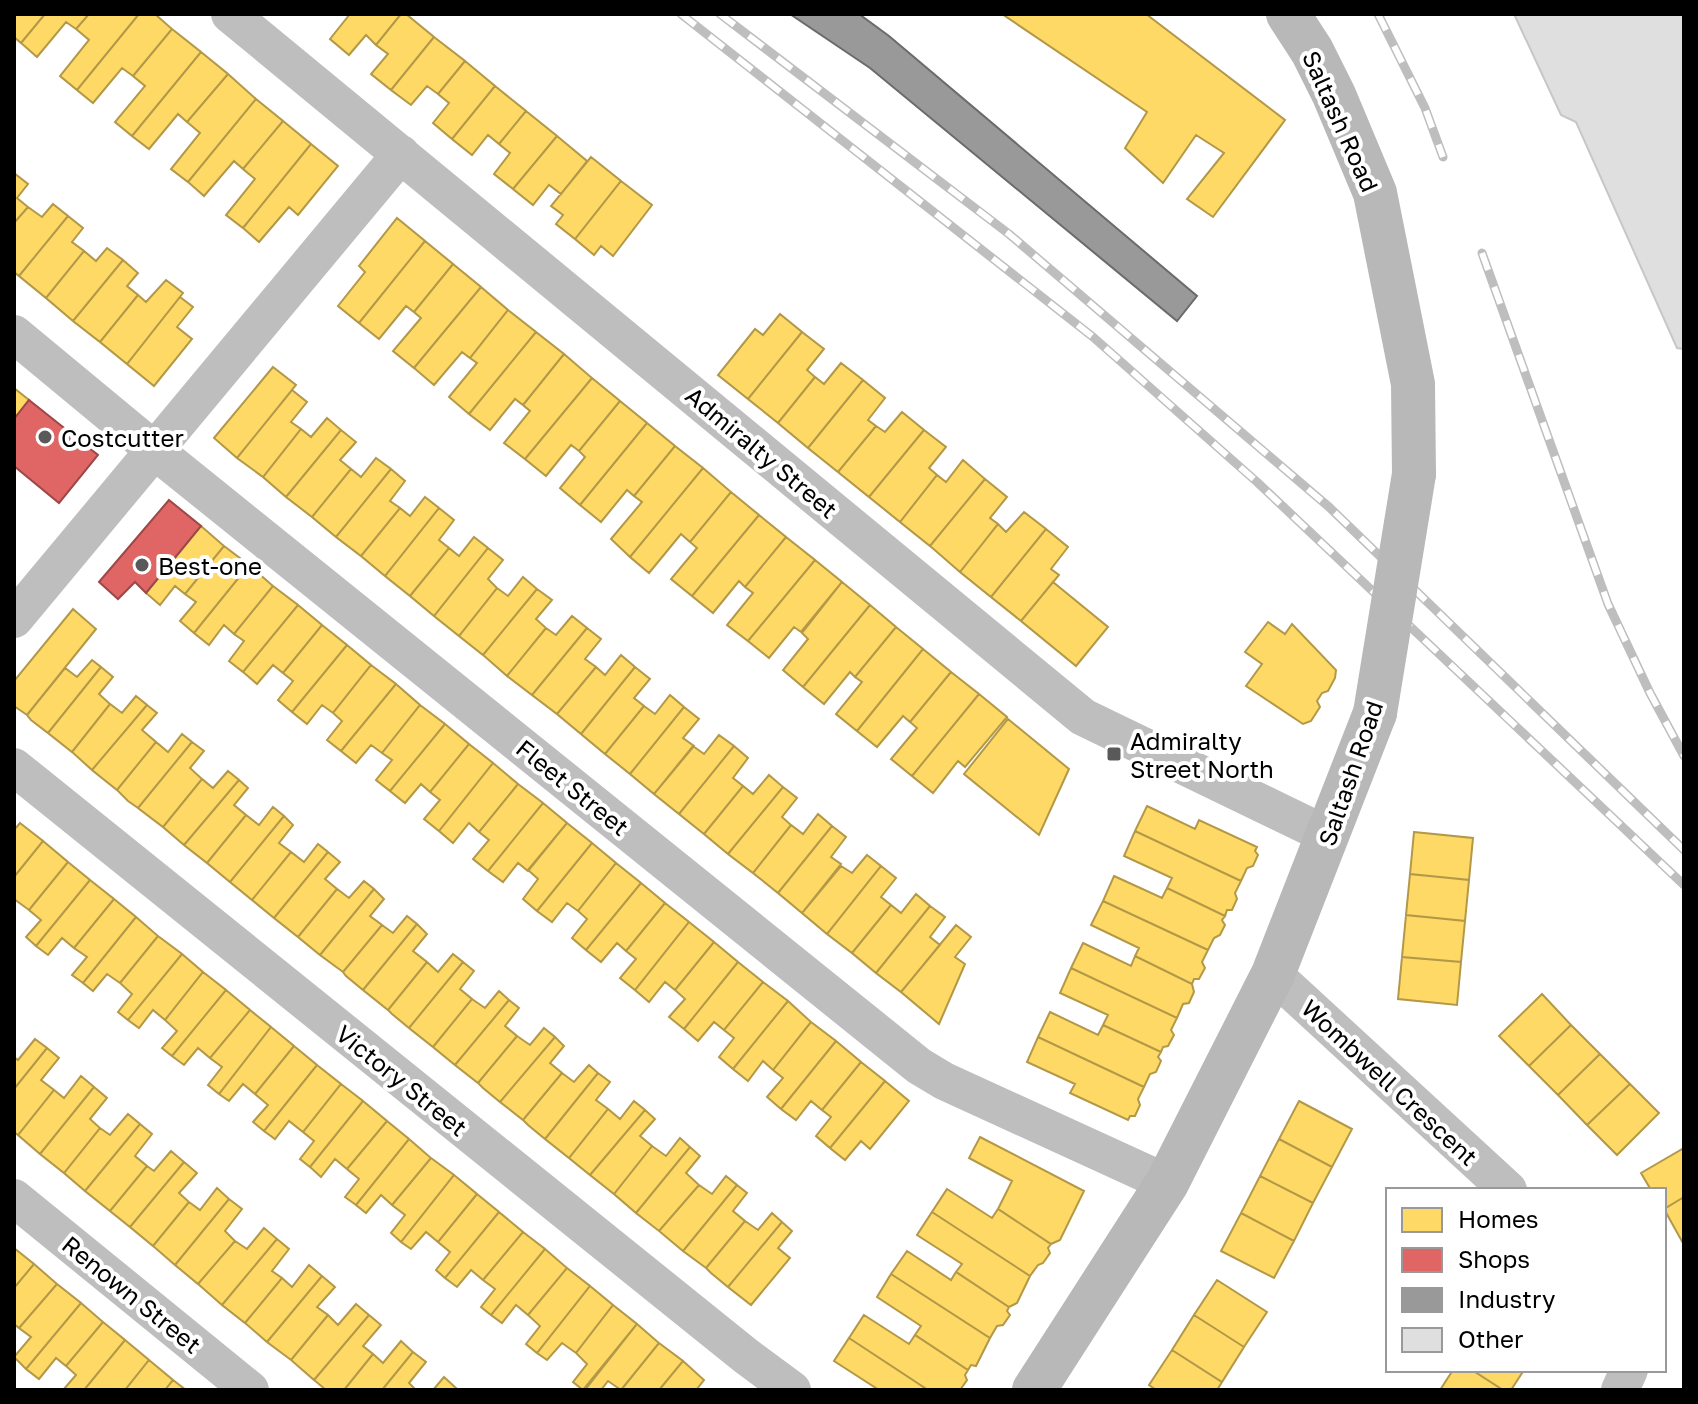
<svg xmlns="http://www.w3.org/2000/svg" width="1698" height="1404" font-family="'Golos Text',sans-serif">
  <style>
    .homes { fill: #ffd966; stroke: #b29847; stroke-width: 2 }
    .shops { fill: #e06666; stroke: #9d4747; stroke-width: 2 }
    .industry { fill: #999; stroke: #6b6b6b; stroke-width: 2 }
    .building { fill: #dfdfdf; stroke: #c7c7c7; stroke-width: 2 }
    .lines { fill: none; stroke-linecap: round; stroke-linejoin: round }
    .street { stroke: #bebebe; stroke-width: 38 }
    .secondary { stroke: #b8b8b8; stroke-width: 44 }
    .rail-casing { stroke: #bebebe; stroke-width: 9 }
    .rail { stroke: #fff; stroke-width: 6; stroke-dasharray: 18; stroke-linecap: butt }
    .secondary-bridge { stroke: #b8b8b8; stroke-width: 44 }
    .poi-dot { fill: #595959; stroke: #fff; stroke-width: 3 }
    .labels { text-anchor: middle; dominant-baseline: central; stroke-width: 8; stroke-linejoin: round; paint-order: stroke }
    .street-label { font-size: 24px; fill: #000; stroke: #fff }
    .poi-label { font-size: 24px; fill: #000; stroke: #fff; text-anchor: start }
  </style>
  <rect width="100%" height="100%" fill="#fff"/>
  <path class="homes" d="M17,14h28l-24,29 -7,-6v-20z
    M45,14h44l-13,15 -10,-7 -29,35 -16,-14z
    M89,14h50l-62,76 -17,-14 29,-36 -13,-11z
    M139,14h16l17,15 -39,47 -11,-8 -29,35 -16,-13z
    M350,14h51l-25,31 -10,-10 -17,20 -19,-16z
    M401,14h5l28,23 -43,53 -20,-16 17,-20 -12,-9z
    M1002,14h144l139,106 -72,97 -26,-18 37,-46 -28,-18 -33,48 -38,-35 22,-36z
    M172,29l29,23 -69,84 -17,-14 30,-36 -12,-10z
    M434,37l31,24 -27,33 -11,-8 -16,19 -20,-15z
    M201,52l27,22 -41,48 -9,-8 -29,35 -17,-13z
    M465,61l30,25 -43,53 -19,-16 16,-20 -11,-9z
    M228,74l28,25 -68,83 -17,-13 29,-36 -13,-11z
    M495,86l31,25 -27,33 -11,-9 -16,20 -20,-16z
    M256,99l27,22 -40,48 -9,-8 -30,35 -16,-14z
    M526,111l31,25 -44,53 -19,-15 16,-21 -11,-9z
    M283,121l28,23 -68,84 -17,-13 29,-36 -12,-10z
    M557,136l30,25 -26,33 -12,-9 -16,20 -20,-16z
    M311,144l27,22 -40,49 -9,-8 -30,35 -16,-14z
    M591,157l30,24 -46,58 -19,-15 7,-9 -12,-9z
    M14,173l14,11 -11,14 11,9 -14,16z
    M621,181l31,24 -39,51 -12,-10 -7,9 -19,-16z
    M53,204l15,12 -49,60 -5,-4v-49l14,-16 14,10z
    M68,216l15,12 -11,14 12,9 -38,47 -27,-22z
    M397,218l28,23 -66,82 -21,-17 27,-34 -6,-6z
    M425,241l28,23 -39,48 -8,-6 -27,33 -20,-16z
    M107,248l16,12 -50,61 -27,-23 38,-47 12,10z
    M123,260l15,13 -11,13 11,9 -38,47 -27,-21z
    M453,264l28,23 -67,81 -21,-17 28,-33 -7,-6z
    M166,280l17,13 -56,71 -27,-22 38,-47 8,7z
    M481,287l27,23 -38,48 -8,-6 -28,33 -20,-17z
    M180,297l13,10 -16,20 15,12 -38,47 -27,-22z
    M508,310l28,22 -67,82 -20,-17 28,-34 -7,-5z
    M780,314l22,18 -54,67 -30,-24 37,-46 8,6z
    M536,332l28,22 -41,51 -8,-6 -25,31 -21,-16z
    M802,332l22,17 -17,21 8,7 -37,46 -30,-24z
    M564,354l28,24 -67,81 -21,-16 26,-32 -7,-6z
    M841,363l22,17 -55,68 -30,-25 37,-46 9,7z
    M273,367l23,18 -59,73 -23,-20z
    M592,378l28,23 -41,50 -8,-6 -25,31 -21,-17z
    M863,380l22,18 -17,22 8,6 -38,46 -30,-24z
    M14,388l15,12 -15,19z
    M292,390l15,12 -16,20 10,7 -38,48 -26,-19z
    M620,401l27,22 -67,82 -20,-17 25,-31 -6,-6z
    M902,412l22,18 -55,67 -31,-25 38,-46 9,6z
    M327,418l14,12 -55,67 -23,-20 38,-48 10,8z
    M647,423l28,23 -41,50 -7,-6 -26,32 -21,-17z
    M341,430l15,12 -16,18 11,9 -39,48 -26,-20z
    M924,430l22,17 -17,21 8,7 -37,47 -31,-25z
    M675,446l28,22 -73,89 -19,-18 31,-37 -8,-6z
    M376,458l15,11 -55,68 -24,-20 39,-48 10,8z
    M963,460l22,19 -55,67 -30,-24 37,-47 9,7z
    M703,468l28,24 -41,50 -9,-8 -32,39 -19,-16z
    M391,469l14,12 -15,20 10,7 -39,48 -25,-19z
    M985,479l22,18 -17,21 8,6 -38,48 -30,-26z
    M731,492l28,23 -67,81 -21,-17 26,-31 -7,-6z
    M425,497l14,11 -54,68 -24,-20 39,-48 10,8z
    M439,508l15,12 -15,20 10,8 -39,48 -25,-20z
    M1024,512l22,17 -55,68 -31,-25 38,-48 8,8z
    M759,515l27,22 -41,50 -6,-6 -26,32 -21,-17z
    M201,526l23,20 -39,48 -10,-8 -15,19 -14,-12z
    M1046,529l22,18 -17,22 8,6 -38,46 -30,-24z
    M474,537l14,11 -54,68 -24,-20 39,-48 10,8z
    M786,537l29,23 -67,81 -21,-16 26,-32 -8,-6z
    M224,546l25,19 -55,68 -14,-12 16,-19 -11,-8z
    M488,548l15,12 -15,19 9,9 -38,48 -25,-20z
    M815,560l27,22 -41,50 -7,-5 -25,31 -21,-17z
    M249,565l24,21 -39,48 -10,-9 -15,20 -15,-12z
    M523,577l14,12 -54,66 -24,-19 38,-48 11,8z
    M842,582l28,23 -67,82 -20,-17 25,-31 -6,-6z
    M1053,582l55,45 -32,39 -55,-45z
    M273,586l25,19 -55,67 -14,-11 15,-20 -10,-7z
    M537,589l15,11 -16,19 10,9 -39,48 -24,-21z
    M298,605l24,20 -39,48 -10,-8 -16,19 -14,-12z
    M870,605l26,22 -41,50 -5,-5 -26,32 -21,-17z
    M73,609l23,20 -69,86 -13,-9v-25z
    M572,616l15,12 -55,67 -25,-19 39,-48 10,7z
    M1268,622l17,12 7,-10 44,46 -1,8 -7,13 -6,2 -5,8 3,6 -9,14 -8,3 -57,-38 16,-22 -17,-12z
    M322,625l25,20 -55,67 -14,-12 15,-19 -10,-8z
    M896,627l27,22 -66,82 -21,-17 26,-32 -7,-5z
    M587,628l14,11 -16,20 11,8 -39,47 -25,-19z
    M347,645l24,20 -38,48 -11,-8 -15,19 -15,-12z
    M923,649l28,23 -41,50 -7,-6 -26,31 -20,-16z
    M621,655l14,12 -54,67 -24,-20 39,-47 9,8z
    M92,660l9,7 -53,66 -17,-13 -4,-5 38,-47 12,9z
    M371,665l25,19 -55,67 -14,-11 15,-19 -9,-8z
    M101,667l12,10 -14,17 11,10 -38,48 -24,-19z
    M635,667l15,12 -16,19 10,8 -39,48 -24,-20z
    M951,672l28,22 -67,82 -21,-17 26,-31 -7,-6z
    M396,684l24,21 -38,48 -11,-8 -15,18 -15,-12z
    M979,694l28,23 -42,50 -7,-6 -25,32 -21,-17z
    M670,695l14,12 -54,67 -25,-20 39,-48 11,8z
    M136,696l11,9 -55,65 -20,-18 38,-48 12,9z
    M147,705l10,8 -15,17 14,12 -39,48 -25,-20z
    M420,705l25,19 -55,67 -14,-11 16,-20 -10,-7z
    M684,707l15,12 -16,19 11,8 -40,48 -24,-20z
    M1008,719l61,50 -30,66 -75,-61z
    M445,724l24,20 -39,48 -9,-8 -16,19 -15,-12z
    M182,734l10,8 -54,66 -10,-7 -11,-11 39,-48 12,10z
    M719,735l15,11 -55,68 -25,-20 39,-48 11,8z
    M192,742l12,9 -14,17 12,11 -39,48 -25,-19z
    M469,744l24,19 -54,68 -15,-12 16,-19 -10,-8z
    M734,746l14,12 -15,20 10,8 -39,48 -25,-20z
    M493,763l25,21 -39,48 -10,-9 -16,20 -14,-12z
    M228,771l11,9 -55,65 -21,-18 39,-48 11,9z
    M769,775l14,12 -55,67 -24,-20 39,-48 10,8z
    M239,780l9,8 -14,17 12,10 -39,48 -23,-18z
    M518,784l25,19 -55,68 -15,-12 16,-19 -10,-8z
    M783,787l14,11 -15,19 9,8 -38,48 -25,-19z
    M543,803l24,20 -39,48 -10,-8 -15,19 -15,-11z
    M1147,806l48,23 4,-9 58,27 -2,4 3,4 -5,11 -6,2 -6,13 -106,-50z
    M273,807l11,9 -54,66 -23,-19 39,-48 13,10z
    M818,814l14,12 -54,67 -25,-20 38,-48 12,9z
    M284,816l9,9 -14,18 12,9 -39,48 -22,-18z
    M20,823l23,18 -29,36v-47z
    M567,823l25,20 -55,68 -14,-12 15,-20 -10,-9z
    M832,826l14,11 -15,20 10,7 -39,49 -24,-20z
    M1135,831l106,50 -6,12 2,6 -5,11h-5l-2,6 -58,-28 5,-10 -48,-22z
    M1414,832l59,6 -4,42 -59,-6z
    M43,841l25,21 -39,48 -15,-11v-22z
    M592,843l24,20 -38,48 -11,-8 -15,19 -15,-11z
    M318,844l10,8 -54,66 -22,-18 39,-48 13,10z
    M328,852l12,10 -15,17 12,10 -39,48 -24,-19z
    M867,855l14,11 -54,68 -25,-21 39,-47 11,7z
    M68,862l22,18 -54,66 -10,-9 15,-17 -12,-10z
    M616,863l25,20 -55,67 -14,-12 15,-19 -9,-8z
    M881,866l15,12 -15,19 10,8 -39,48 -25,-19z
    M1410,874l59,6 -4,41 -59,-6z
    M1114,876l48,22 5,-10 58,28 -3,4 3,5 -5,10 -6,3 -6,12 -105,-49z
    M90,880l24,19 -40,49 -12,-10 -14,17 -12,-9z
    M364,881l10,8 -54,66 -22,-18 39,-48 12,9z
    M641,883l24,20 -39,48 -9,-8 -16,19 -15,-12z
    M374,889l10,10 -14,17 12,9 -39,47 -23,-17z
    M916,894l14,12 -54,67 -24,-20 39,-48 10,8z
    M114,899l22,18 -53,66 -11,-8 15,-18 -13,-9z
    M1103,901l105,49 -6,12 3,6 -6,11h-5l-2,5 -57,-28 4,-8 -48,-23z
    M665,903l24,19 -54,68 -15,-12 16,-19 -10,-8z
    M930,906l15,11 -15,20 10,8 -39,47 -25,-19z
    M1406,915l59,6 -4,41 -59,-5z
    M407,916l10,8 -54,66 -17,-14 -3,-4 39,-47 11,8z
    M136,917l22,19 -38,47 -13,-9 -14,17 -10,-8z
    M689,922l25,20 -39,48 -10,-8 -16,20 -14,-12z
    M417,924l10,10 -14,17 14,11 -39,48 -25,-20z
    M956,925l15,12 -16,20 10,7 -26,60 -38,-32z
    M158,936l24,18 -54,66 -10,-8 14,-18 -12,-11z
    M714,942l24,20 -54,67 -15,-12 16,-18 -10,-9z
    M1083,943l48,23 4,-10 57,28 2,8 -5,11 -6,1 -6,14 -106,-50z
    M182,954l21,18 -38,48 -12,-10 -14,18 -11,-8z
    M453,954l10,8 -54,66 -17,-14 -4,-4 39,-48 11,10z
    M1402,957l59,5 -4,43 -59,-6z
    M463,962l11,9 -14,18 12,10 -39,48 -24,-19z
    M738,962l25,20 -39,48 -10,-8 -16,19 -14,-12z
    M1071,968l106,50 -6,12 3,5 -6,11 -5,1 -2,5 -58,-27 5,-10 -48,-22z
    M203,972l23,18 -54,66 -10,-8 15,-17 -12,-11z
    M763,982l25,19 -55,68 -14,-12 15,-19 -10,-8z
    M226,990l24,20 -40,48 -12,-10 -14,17 -12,-9z
    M499,991l10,9 -54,65 -22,-18 39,-48 13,9z
    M1542,994l29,31 -42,41 -30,-30z
    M509,1000l10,8 -14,18 12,10 -39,47 -23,-18z
    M788,1001l23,21 -38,48 -10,-9 -15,20 -15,-12z
    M250,1010l21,17 -52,67 -11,-9 14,-18 -12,-9z
    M1050,1012l48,23 5,-10 58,27 -3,5 3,4 -5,11 -6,2 -6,13 -106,-50z
    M811,1022l25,19 -55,68 -14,-12 16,-19 -10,-8z
    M1571,1025l29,29 -42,41 -29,-29z
    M271,1027l23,19 -39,48 -12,-10 -14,17 -10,-7z
    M544,1028l11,9 -55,65 -17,-14 -5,-5 39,-47 13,9z
    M555,1037l9,9 -14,17 12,10 -39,47 -23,-18z
    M1038,1037l106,50 -6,12 2,6 -5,11h-5l-2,4 -58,-27 5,-9 -48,-22z
    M35,1039l12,9 -33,41v-32l4,3z
    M836,1041l25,21 -39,48 -11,-9 -15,19 -15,-11z
    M294,1046l23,19 -53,66 -11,-9 15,-17 -13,-11z
    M47,1048l12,10 -18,22 13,10 -36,45 -4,-3v-43z
    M1600,1054l30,30 -43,41 -29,-30z
    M861,1062l24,19 -55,67 -14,-12 15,-19 -9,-7z
    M317,1065l24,19 -38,48 -14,-11 -14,18 -11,-8z
    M589,1065l9,8 -53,66 -17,-14 -5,-5 39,-47 12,9z
    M598,1073l12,9 -14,18 12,9 -39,49 -24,-19z
    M81,1076l13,11 -54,67 -22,-19 36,-45 10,8z
    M885,1081l24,20 -39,48 -9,-8 -16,19 -15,-12z
    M341,1084l22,17 -53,66 -10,-8 14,-18 -11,-9z
    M1630,1084l29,29 -42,42 -30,-30z
    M94,1087l13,11 -17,21 10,9 -36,45 -24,-19z
    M363,1101l24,20 -40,48 -12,-10 -14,18 -11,-10z
    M634,1101l11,9 -55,65 -21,-17 39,-49 12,10z
    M1299,1101l53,28 -20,38 -53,-28z
    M645,1110l10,9 -15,17 12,10 -38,48 -24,-19z
    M128,1114l12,10 -55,67 -21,-18 36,-45 10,7z
    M387,1121l22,18 -53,66 -11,-8 14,-18 -12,-10z
    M140,1124l12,10 -17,22 12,10 -37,45 -25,-20z
    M980,1137l104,54 -24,49 -9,4 -53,-35 14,-28 -43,-23z
    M680,1138l10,9 -54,66 -22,-19 38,-48 14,10z
    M409,1139l22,19 -39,47 -11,-10 -15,18 -10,-8z
    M1279,1139l53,28 -19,36 -53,-27z
    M690,1147l10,9 -14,17 13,12 -40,46 -23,-18z
    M1684,1148v49l-20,12v-19h-13l-10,-17z
    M171,1151l13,11 -54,65 -20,-16 37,-45 7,5z
    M431,1158l23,17 -53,67 -10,-9 14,-18 -13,-10z
    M184,1162l13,11 -18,20 10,9 -36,44 -23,-19z
    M454,1175l23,19 -39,48 -12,-10 -15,17 -10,-7z
    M726,1176l11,9 -54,66 -24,-20 40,-46 13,9z
    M1260,1176l53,27 -19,38 -53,-28z
    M737,1185l10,8 -14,18 12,10 -39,47 -23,-17z
    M217,1188l12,11 -54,66 -22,-19 36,-44 11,8z
    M947,1189l45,29 6,-9 53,35 -3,4 2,5 -7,10 -5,2 -8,11 -98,-64z
    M477,1194l22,18 -54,66 -9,-8 14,-18 -12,-10z
    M1684,1197v48l-20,-36z
    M229,1199l13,10 -17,22 10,10 -37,43 -23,-19z
    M499,1212l24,20 -40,48 -12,-10 -14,17 -12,-9z
    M932,1212l98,64 -13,27 -8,4 -53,-35 6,-8 -45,-29z
    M772,1213l10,9 -54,65 -17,-14 -5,-5 39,-47 13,9z
    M1241,1213l53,28 -20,37 -53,-27z
    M782,1222l10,9 -14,17 12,10 -39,47 -23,-18z
    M264,1228l13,11 -55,66 -24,-21 37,-43 12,8z
    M523,1232l22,17 -54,66 -10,-8 14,-18 -12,-9z
    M277,1239l12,10 -17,22 10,7 -37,45 -23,-18z
    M14,1248l20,16 -20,24z
    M545,1249l22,19 -39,47 -12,-10 -14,18 -11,-8z
    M907,1251l44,29 5,-8 53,35 -2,4 3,4 -7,10 -6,1 -7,12 -99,-64z
    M34,1264l23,20 -38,44 -5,-4v-36z
    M309,1265l13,11 -55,66 -22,-19 37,-45 10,9z
    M567,1268l23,18 -53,67 -11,-9 14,-18 -12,-11z
    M891,1274l99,64 -14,28 -5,-1 -3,5 -53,-35 6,-9 -44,-29z
    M322,1276l13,11 -18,20 11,8 -37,45 -24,-18z
    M1217,1280l50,32 -23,35 -50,-32z
    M57,1284l24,19 -55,66 -12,-12 17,-20 -12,-9z
    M590,1286l23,19 -37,48 -14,-10 -15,17 -10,-7z
    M81,1303l22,19 -37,44 -10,-8 -17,21 -13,-10z
    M356,1304l13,11 -55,65 -23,-20 37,-45 10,10z
    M613,1305l24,19 -54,66 -10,-8 14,-18 -11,-11z
    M369,1315l12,10 -18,21 10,8 -29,36h-18l-12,-10z
    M864,1315l45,29 6,-9 53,35 -3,5 2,5 -7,10h-32l-79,-52z
    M1194,1315l50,32 -22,35 -50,-32z
    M103,1322l22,18 -41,50h-21l13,-15 -10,-9z
    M637,1324l22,19 -38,47 -13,-9 -7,9h-16z
    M849,1338l79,52h-49l-45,-29z
    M125,1340l24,20 -24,30h-41z
    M401,1341l12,11 -31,38h-38l29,-36 10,9z
    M659,1343l24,18 -24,29h-38z
    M1172,1350l50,32 -5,8h-61l-7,-5z
    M413,1352l13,10 -17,21 7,7h-34z
    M149,1360l24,20 -8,10h-40z
    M683,1361l21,19 -8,10h-37z
    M1453,1370h19l31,20h-63z
    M1472,1370h52l-13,20h-8z
    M444,1377l12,11 -2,2h-21z
    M173,1380l13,10h-21z"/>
  <path class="shops" d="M29,400l69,55 -39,48 -45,-37v-47z
    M169,500l32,26 -55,67 -11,-11 -17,17 -19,-17z"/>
  <path class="industry" d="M790,14h69l30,22 308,260 -20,25 -307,-253z"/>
  <path class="building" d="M1514,14h170v335l-7,-1 -101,-226 -15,-7z"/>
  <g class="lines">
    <path class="street" d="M230,14l853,703 246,119
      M14,334l140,116 765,616 25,15 223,102
      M14,619l387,-465
      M14,767l732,589 46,34
      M1273,974l235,216
      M14,1198l236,192
      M1620,1390l9,-20"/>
    <path class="secondary" d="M1288,14l24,37 22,44 41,98 38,191 1,90
      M1034,1390l133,-207 106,-209 102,-261"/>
    <g class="rail-casing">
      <path id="rail" d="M681,14l412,323 164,145 427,403
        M720,14l289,220 320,273 355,343
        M1378,14l47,94 18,49
        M1482,253l126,351 42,89 34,63"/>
    </g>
    <use href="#rail" class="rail"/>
    <path class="secondary-bridge" d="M1375,713l39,-239"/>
  </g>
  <g class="poi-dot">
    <circle cx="45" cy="437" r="8"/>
    <circle cx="142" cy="565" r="8"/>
    <rect x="1106" y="746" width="16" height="16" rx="4"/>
  </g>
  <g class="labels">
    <g class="street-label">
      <text transform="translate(1341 121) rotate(66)">Saltash Road</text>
      <text transform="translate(762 452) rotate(40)">Admiralty Street</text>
      <text transform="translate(1350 773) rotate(-71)">Saltash Road</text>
      <text transform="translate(573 787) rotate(39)">Fleet Street</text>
      <text transform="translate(402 1080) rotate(39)">Victory Street</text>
      <text transform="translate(1390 1082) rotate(43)">Wombwell Crescent</text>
      <text transform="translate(132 1294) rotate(39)">Renown Street</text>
    </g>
    <g class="poi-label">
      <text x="61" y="437">Costcutter</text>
      <text x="158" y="565">Best-one</text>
      <text x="1130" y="740">Admiralty<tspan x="1130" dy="28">Street North</tspan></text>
    </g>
  </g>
  <rect width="1698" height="1404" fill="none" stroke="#000000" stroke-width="32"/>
  <rect x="1386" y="1188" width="280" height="184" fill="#ffffff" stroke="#999999" stroke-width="2"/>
  <rect x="1402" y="1208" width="40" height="24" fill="#ffd966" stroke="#999999" stroke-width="2"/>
  <text x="1458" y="1228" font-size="24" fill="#000000">Homes</text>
  <rect x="1402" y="1248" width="40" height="24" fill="#e06666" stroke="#999999" stroke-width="2"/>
  <text x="1458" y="1268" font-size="24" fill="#000000">Shops</text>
  <rect x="1402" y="1288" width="40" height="24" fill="#999999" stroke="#999999" stroke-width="2"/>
  <text x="1458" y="1308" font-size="24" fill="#000000">Industry</text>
  <rect x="1402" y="1328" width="40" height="24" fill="#dfdfdf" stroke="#999999" stroke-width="2"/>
  <text x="1458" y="1348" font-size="24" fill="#000000">Other</text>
</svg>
